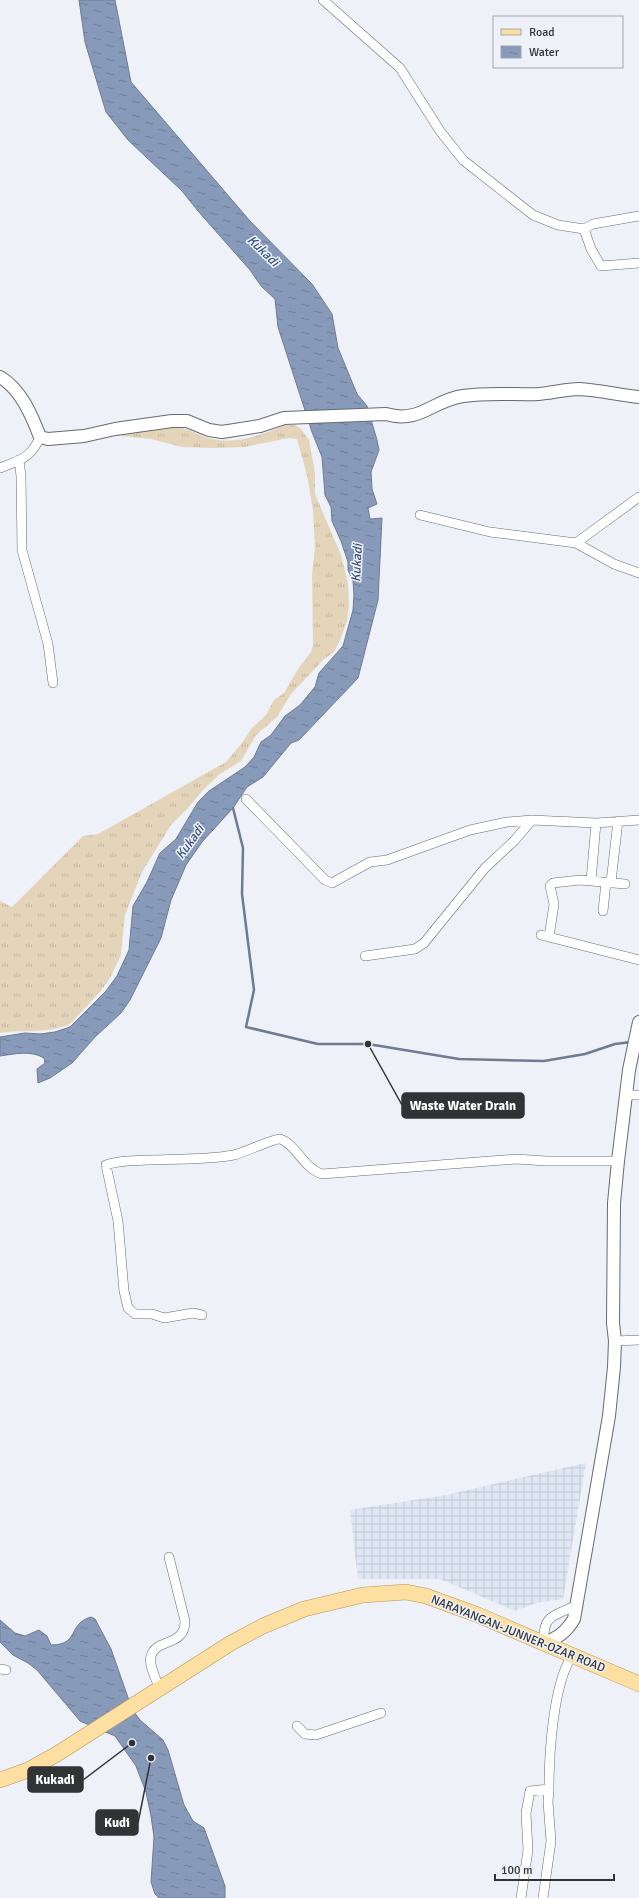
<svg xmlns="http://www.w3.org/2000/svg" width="639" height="1898" font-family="Signika,sans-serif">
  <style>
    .industrial { fill: url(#industrial-grid) }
    .grass { fill: url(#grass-tufts) }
    .water { fill: url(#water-ripples); stroke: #6e7b91 }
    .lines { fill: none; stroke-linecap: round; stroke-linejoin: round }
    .stream { stroke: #6e7b91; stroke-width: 2.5 }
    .minor-casing { stroke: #676a6f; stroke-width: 10 }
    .tertiary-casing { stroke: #676a6f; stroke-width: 14 }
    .primary-casing { stroke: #b59454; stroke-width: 16 }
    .minor { stroke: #fff; stroke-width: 9 }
    .tertiary { stroke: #fff; stroke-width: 12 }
    .primary { stroke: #fddfa2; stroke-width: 15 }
    .labels { text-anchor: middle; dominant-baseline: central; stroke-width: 3; stroke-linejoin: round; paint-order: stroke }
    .street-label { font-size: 12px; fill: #313335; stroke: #eef1f8 }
    .water-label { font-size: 13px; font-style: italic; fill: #3a527f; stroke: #eef1f8 }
    .leader { fill: none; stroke: #313335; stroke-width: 1.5 }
    .callout-dot { fill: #313335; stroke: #eef1f8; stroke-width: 1.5 }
    .callout { fill: #313335; stroke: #313335; stroke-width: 1.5 }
    .callout-label { font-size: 13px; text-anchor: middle; font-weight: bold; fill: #fff }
  </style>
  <defs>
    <pattern id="industrial-grid" width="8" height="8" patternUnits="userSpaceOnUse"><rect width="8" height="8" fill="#dfe7f4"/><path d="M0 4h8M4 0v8" fill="none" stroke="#c0c7d2"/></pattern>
    <pattern id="grass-tufts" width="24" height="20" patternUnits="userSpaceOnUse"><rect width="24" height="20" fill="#e4d5ba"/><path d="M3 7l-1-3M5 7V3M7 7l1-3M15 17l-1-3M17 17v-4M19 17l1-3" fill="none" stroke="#c4b7a0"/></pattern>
    <pattern id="water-ripples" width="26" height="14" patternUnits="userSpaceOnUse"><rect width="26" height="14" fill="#889ab9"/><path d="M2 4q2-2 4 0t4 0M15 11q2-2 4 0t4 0" fill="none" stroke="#707e97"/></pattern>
  </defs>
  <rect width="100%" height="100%" fill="#eef1f8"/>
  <path class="industrial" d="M586,1463l-23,136 -27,4 -21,8 -75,-32h-82l-8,-69 96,-15z"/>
  <path class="grass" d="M285,425h9l6,3 9,12 6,33v21l26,61 7,28 1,24 -2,14 -7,19 -6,12 -10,7 -33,35 -14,23 -21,18 -15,26 -21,13 -17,16 -15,18 -17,17 -29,47 -17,43 -4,40 -11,23 -9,13 -31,33c-21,10 -48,5 -70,9v-132l12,6 71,-71 15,-2 128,-72 16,-19 9,-14 15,-14 8,-15 10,-7 14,-24 13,-17 2,-7 -1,-70 3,-28 -2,-37 -6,-35 -10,-36 -8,-1 -45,9 -30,1 -32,-1 -31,-8 -30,-3v-1c15,-3 46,-9 61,-7 9,2 17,7 26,10 25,8 55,-3 77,-13z"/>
  <path class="water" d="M79,0h36l16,82 119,139 62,63 20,30 6,34 19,46 10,12 10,34 2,10 -8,22 1,17 5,15 -9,4 2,11 12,-1 -4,82 -20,78 -59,62 -8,3 -28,34 -16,10 -14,21 -31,34 -16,23 -15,35 -10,38 -31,62 -9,13 -26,24 -23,26 -22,15 -12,5 -1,-14 8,-6 -1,-5c-13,-8 -30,-4 -44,-2v-19l25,-4 15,1 15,-2 15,-5 36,-36 11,-15 12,-26 4,-44 14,-24 13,-29 16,-14 22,-37 11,-11 36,-24 9,-10 7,-15 10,-7 14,-19 15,-11 15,-18 4,-14 24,-27 10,-36 1,-15 -1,-14 -5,-11v-8l-7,-21 -9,-20 -1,-14 -6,-12 -3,-38 -10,-25 -34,-105 -3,-28 -14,-13 -11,-16 -52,-59 -16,-20 -54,-51 -22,-28 -21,-70z
    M91,1617l4,2 16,30 21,60 8,11 23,20 5,10 16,55 9,16 11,7 4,11 17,47v12h-66l-4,-4 -4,-12 3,-45 -3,-21 -5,-24 -10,-26 -21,-30 -35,-15 -43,-51 -9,-7 -15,-8 -13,-13v-22l15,13 10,3 14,-6 8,6 4,9c29,0 16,-21 40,-28z"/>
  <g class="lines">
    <path class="stream" d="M233,808l10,40 -1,46 12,96 -8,37 72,17h50l91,15 85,2 41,-7 30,-10 16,-2"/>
    <g class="minor-casing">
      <path id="minor" d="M323,0l77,68 40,63 23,29 70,55 25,10 26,4 7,20 10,17 38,-3
        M584,229l9,-5 46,-8
        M19,460l2,16 1,74 26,94 5,39
        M0,468c20,-8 31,-10 40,-31
        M639,497l-63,46 38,21 25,9
        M420,515l70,17 86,11
        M246,799l79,81 7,3 38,-21 17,-2 83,-30 37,-8 25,-2 64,3 43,-3
        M591,881l5,-58
        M611,882l7,-61
        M603,911l3,-29
        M541,935l98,25
        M549,937l5,-33 -4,-18 3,-3 27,-3 45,4
        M365,956l50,-7 9,-6 61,-75 29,-27 18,-21
        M626,1095h13
        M202,1315l-9,-2 -29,5 -12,-4h-17l-7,-6 -4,-17 -6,-70 -12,-56c13,-5 28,-4 42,-5 28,-1 58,0 86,-5 9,-2 41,-17 46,-16 15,4 23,29 42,35l194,-15 30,2h72
        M615,1341l24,-1
        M544,1643c-2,-29 11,-27 33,-38
        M0,1669l6,1
        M160,1689c-3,-8 -12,-24 -9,-33 5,-18 34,-9 34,-35l-16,-64
        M297,1726l8,8 11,1 65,-22
        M521,1898l7,-48 -2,-37 4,-22 19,-2c0,-35 4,-105 23,-133
        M543,1898l8,-57 -3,-39 1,-13"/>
    </g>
    <g class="tertiary-casing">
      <path id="tertiary" d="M0,377c21,12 32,39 40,60l8,2 36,-3 31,-7 57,-8h15l22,9 13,2 38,-6 24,-8 102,-4c34,10 47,-14 77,-18 26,-4 51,-1 76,-2 13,-1 27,-5 40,-5 20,1 40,6 60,8
        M544,1643c14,-5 22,-11 30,-24l35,-203 5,-49 1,-26 -2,-18 1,-120 4,-42 11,-91 10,-48"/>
    </g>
    <g class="primary-casing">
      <path id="primary" d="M0,1780l28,-10 29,-16 174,-111 32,-17 41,-17 59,-14 43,-3 20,4 52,19 161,69"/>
    </g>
    <use href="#minor" class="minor"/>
    <use href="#tertiary" class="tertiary"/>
    <use href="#primary" class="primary"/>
  </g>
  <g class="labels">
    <g class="street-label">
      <text transform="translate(518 1634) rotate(22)">NARAYANGAN-JUNNER-OZAR ROAD</text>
    </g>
    <g class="water-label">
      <text transform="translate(263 251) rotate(44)">Kukadi</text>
      <text transform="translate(357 563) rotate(-87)">Kukadi</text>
      <text transform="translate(190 842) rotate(-54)">Kukadi</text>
    </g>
  </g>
  <path class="leader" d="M368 1044L402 1105M132 1743L83 1780M151 1758L138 1823"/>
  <g class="callout-dot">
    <circle cx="368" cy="1044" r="4"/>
    <circle cx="132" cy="1743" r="4"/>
    <circle cx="151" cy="1758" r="4"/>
  </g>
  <g class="callout">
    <rect x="402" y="1093" width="122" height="25" rx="4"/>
    <rect x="28" y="1767" width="55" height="25" rx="4"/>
    <rect x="96" y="1810" width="42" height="25" rx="4"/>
  </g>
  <g class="callout-label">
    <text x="463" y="1110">Waste Water Drain</text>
    <text x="55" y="1784">Kukadi</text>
    <text x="117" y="1827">Kudi</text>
  </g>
  <rect x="493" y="16" width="130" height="52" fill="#eef1f8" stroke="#a2a5aa"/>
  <rect x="501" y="29" width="20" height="6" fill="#fddfa2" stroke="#a2a5aa"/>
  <text x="529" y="36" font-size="12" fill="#313335">Road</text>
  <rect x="501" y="46" width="20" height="12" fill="url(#water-ripples)" stroke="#a2a5aa"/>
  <text x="529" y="56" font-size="12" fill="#313335">Water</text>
  <path d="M495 1874v6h119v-6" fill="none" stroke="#313335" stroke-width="2"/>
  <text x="501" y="1874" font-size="12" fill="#313335" stroke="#eef1f8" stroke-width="3" paint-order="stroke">100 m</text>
</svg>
